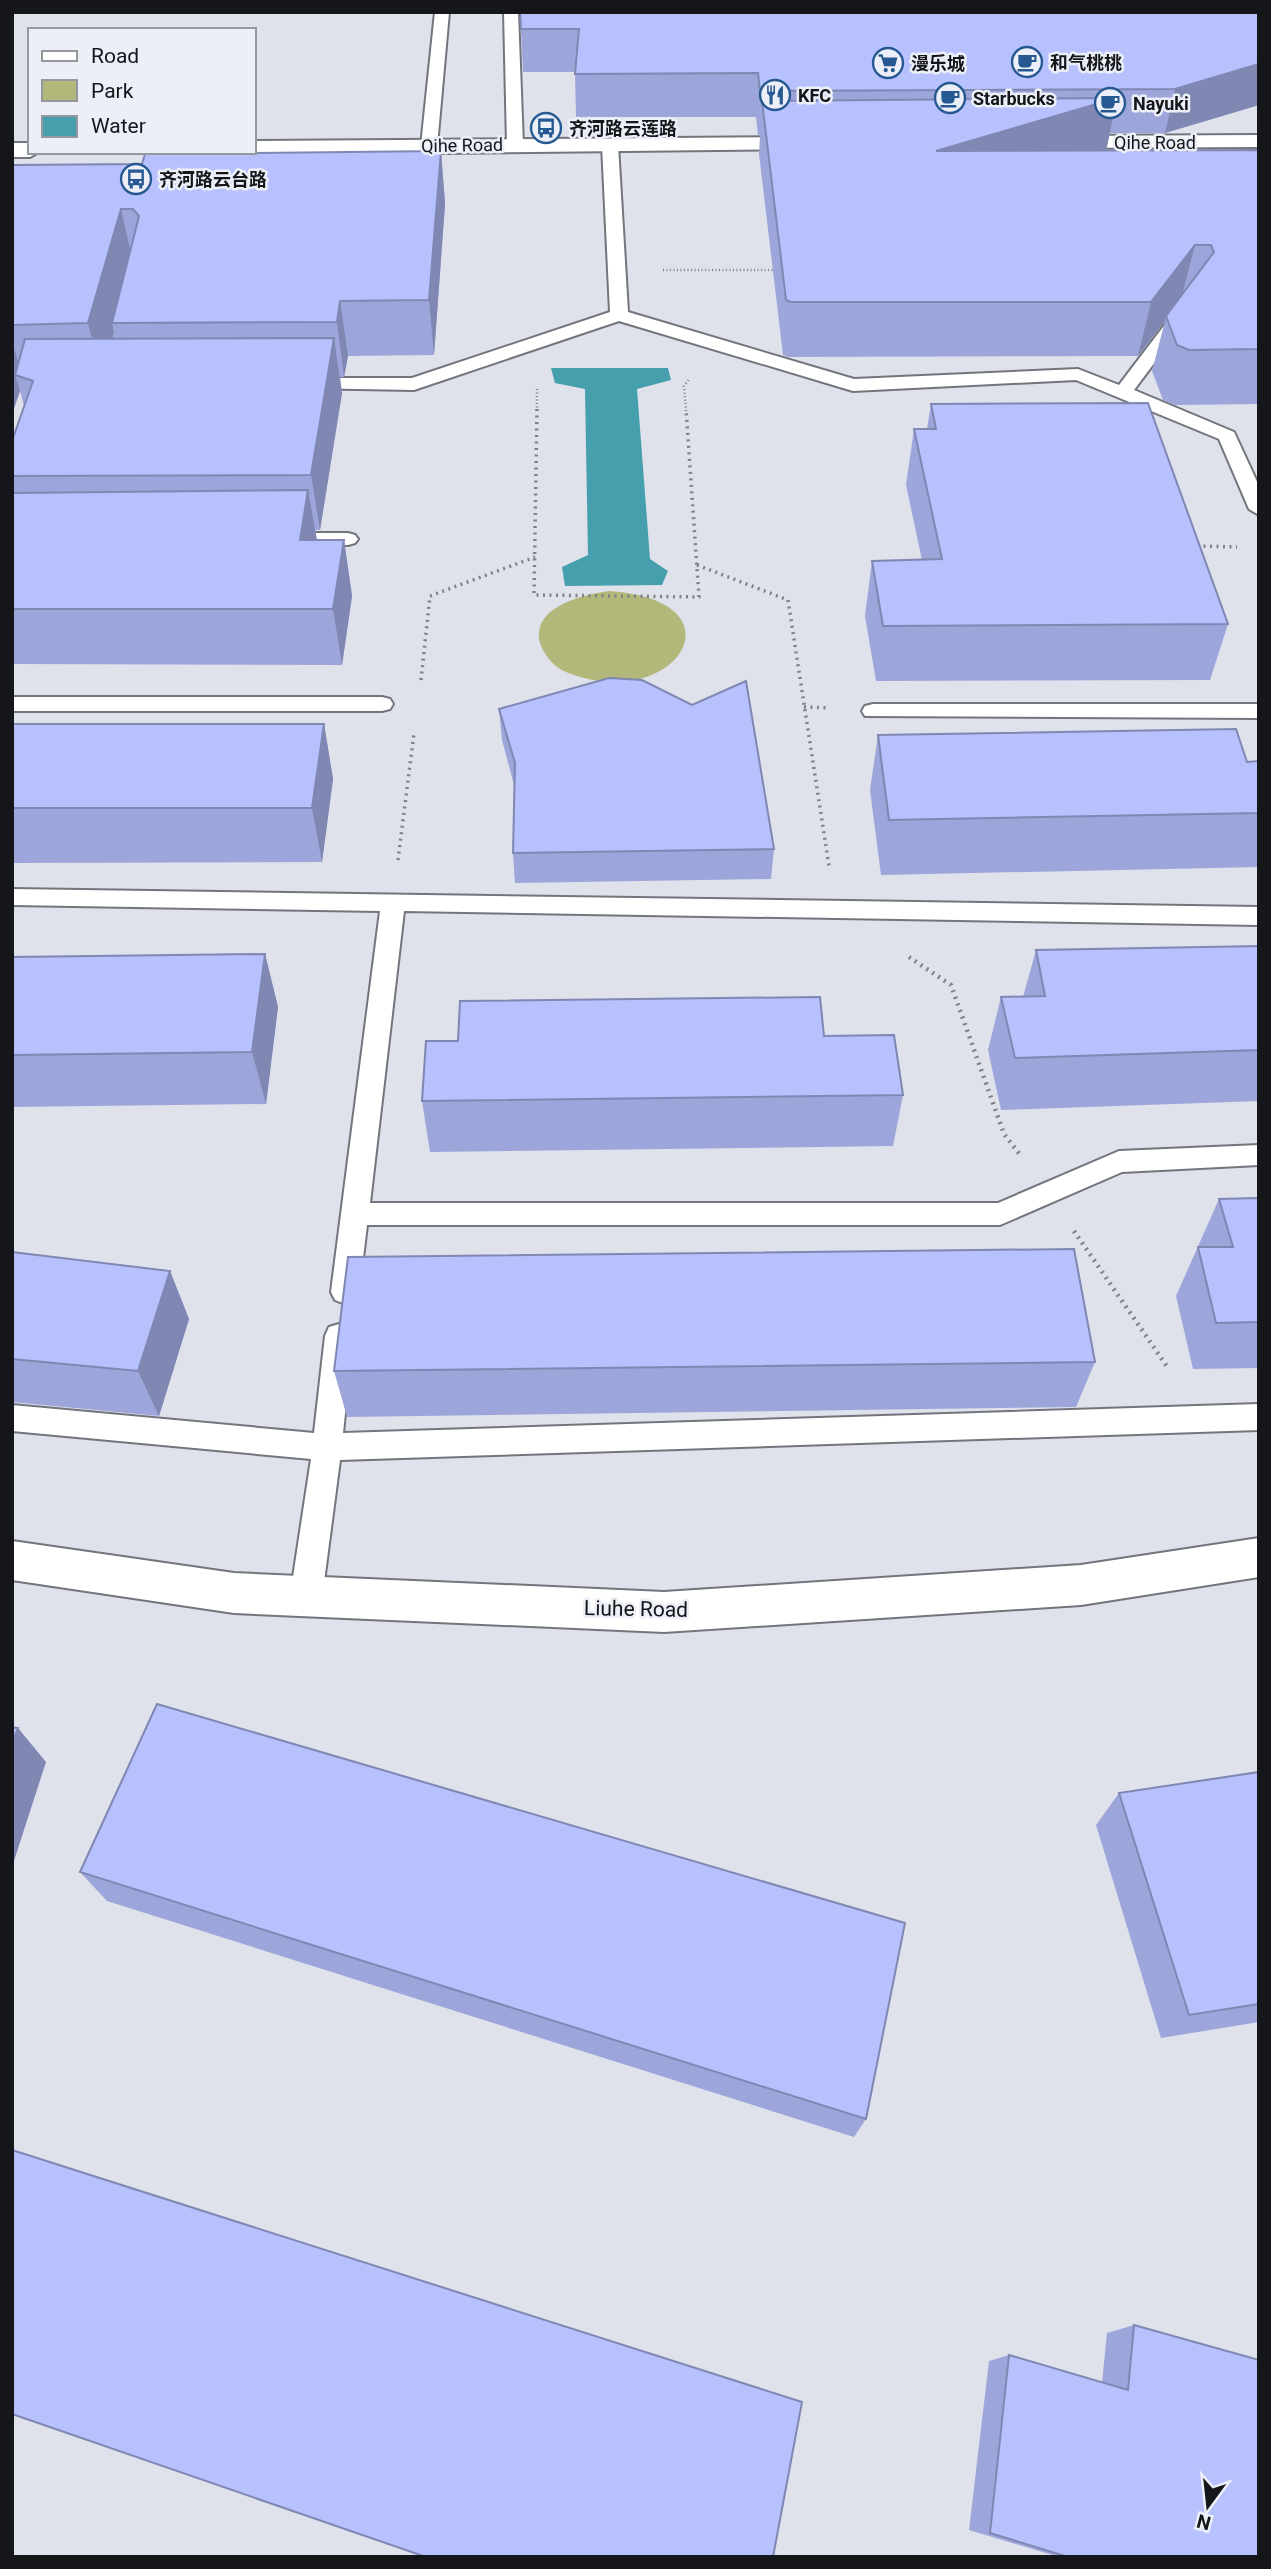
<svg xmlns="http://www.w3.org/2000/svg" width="1271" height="2569" font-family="Roboto,'Noto Sans SC',sans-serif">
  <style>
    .green { fill: #b2b87a }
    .water { fill: #459fad }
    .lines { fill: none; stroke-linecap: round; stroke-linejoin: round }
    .lane-casing { stroke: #73757d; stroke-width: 4 }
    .street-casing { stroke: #73757d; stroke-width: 4 }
    .path-far2 { stroke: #808188; stroke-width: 2.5; stroke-dasharray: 1 2.5; stroke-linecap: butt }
    .path-far1 { stroke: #808188; stroke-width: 3.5; stroke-dasharray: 2 4.5; stroke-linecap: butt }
    .path { stroke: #808188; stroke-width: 4.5; stroke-dasharray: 2 5; stroke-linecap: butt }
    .lane { fill: #fff; fill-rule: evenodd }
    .street { fill: #fff; fill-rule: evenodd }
    .wall { fill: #9da6da }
    .shaded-wall { fill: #7f87b2 }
    .building { fill: #b6c1fe; stroke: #7f87b2; stroke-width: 2 }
    .labels { text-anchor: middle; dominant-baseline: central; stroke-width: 5; stroke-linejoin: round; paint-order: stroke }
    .far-poi-label { font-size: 18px; font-weight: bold; fill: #151619; stroke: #eceef8; text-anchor: start }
    .far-street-label { font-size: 18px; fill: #151619; stroke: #eceef8 }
    .street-label { font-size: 21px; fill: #151619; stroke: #eceef8 }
  </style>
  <rect width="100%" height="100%" fill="#dfe1eb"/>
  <path class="green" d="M610,591c138,10 65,125 -44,81 -12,-5 -20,-15 -25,-26 -14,-39 44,-52 69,-55z"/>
  <path class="water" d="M551,368h117l3,12 -34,9 13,170 18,12 -6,14 -97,1 -3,-19 26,-12 -3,-166 -30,-6z"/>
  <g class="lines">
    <g class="lane-casing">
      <path id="lane" d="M435,12h14l-12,134 -8,5 -8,-5z
        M504,12h14l5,133 -8,5 -8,-5z
        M610,140l8,5 10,167 226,67 224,-10 41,16 57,-75h12l3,4 -57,76 100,42 25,54v29l-10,-6 -30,-70 -143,-59 -223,11 -234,-70 -205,69 -116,-2 -3,-4 3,-4 6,-2h108l198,-66 -8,-167z
        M278,533h70l7,2 3,4 -3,4 -7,2 -77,-2 -3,-4 3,-4z
        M12,697h370l8,2 3,5 -3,5 -8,2h-370z
        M873,704h386v14l-394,-2 -3,-5 3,-5z
        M12,889l1247,18v18l-855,-14 -34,292h628l121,-52 140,-6v20l-137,7 -122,53h-633l-8,67 -4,8 -10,4 -10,-4 -4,-8 49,-381 -368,-6z
        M339,1324l10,3 4,9 -10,97 916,-29v26l-919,30 -18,137 -5,10 -11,5 -11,-5 -5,-10 21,-138 -299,-28v-26l302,28 11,-97 4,-9z"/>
    </g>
    <g class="street-casing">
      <path id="street" d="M1259,135v12l-205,1 -8,-1 -3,-5 3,-5 8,-1z
        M812,137l8,2 3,5 -3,5 -566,6 -8,-3h8v-11z
        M12,143h18v9h9l-9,5h-18z
        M1259,1538v39l-178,28 -417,27 -430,-19 -222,-33v-39l222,32 430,19 417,-27z"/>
    </g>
    <path class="path-far2" d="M663,270h114
      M537,411v-23
      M686,411l-2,-25 6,-8"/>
    <path class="path-far1" d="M537,409l-3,186 165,2 -13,-188
      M1197,546l40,1
      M697,565l91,35 41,266
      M421,680l9,-84 105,-39
      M804,707l26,1
      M398,860l16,-127"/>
    <path class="path" d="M909,957l42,28 53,149 17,22
      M1074,1231l94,137"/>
    <use href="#lane" class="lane"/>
    <use href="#street" class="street"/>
  </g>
  <path class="wall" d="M520,12h739v93l-94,28h-55l-4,17h153v254l-84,1 -12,-5 -11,-29 13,-50 -27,35 -350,1 -5,-2 -24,-201 1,-19h-2l-2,-18h-180l-1,-45h-52z
    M441,151l4,53 -11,151 -86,1 -4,21h-4l2,16 -22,137h-5l2,10h27l8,56 -10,69 -330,-1v-223l12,-35 -4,-15 -8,23v-249l130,-1z
    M931,404l297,220 -18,56 -334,1 -11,-65 7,-55 50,-1 -16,-75 8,-56h13z
    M499,709l275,140 -3,30 -256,4 -2,-30 1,-68 -12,-45z
    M12,724h312l9,55 -11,83 -310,1z
    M878,735l369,27 12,-1v106l-378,8 -11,-85z
    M1259,946v155l-258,9 -13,-60 13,-53h22l13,-47z
    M265,954l13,53 -12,97 -254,3v-150z
    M824,1036l79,59 -10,51 -463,6 -8,-51z
    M1259,1198v170l-66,1 -17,-73 43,-97z
    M12,1252l158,19 19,48 -30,97 -147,-14z
    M1095,1362l-19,45 -729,10 -13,-46z
    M1259,1772v250l-98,16 -65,-213 23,-32z
    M80,1872l786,247 -12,18 -747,-236z
    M1134,2325l125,232h-200l-90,-27 20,-169 20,-6 93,28 5,-50z"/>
  <path class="shaded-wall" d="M1259,64v41l-94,28 10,-44z
    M1117,98l-11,53h-170z
    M441,151l4,53 -11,151 -5,-55z
    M121,209l12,53 -21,61 2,9 -12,45 -14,-54z
    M1195,245l-14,54 -15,17 -1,5 -27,35 13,-54z
    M340,301l8,55 -4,21 -7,-55z
    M334,338l8,55 -22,137 -9,-55z
    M12,342l11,35 -8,-2 5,16 -8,23z
    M308,490l10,56 -18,-6z
    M344,540l8,56 -10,69 -9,-56z
    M324,724l9,55 -11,83 -10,-54z
    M265,954l13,53 -12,97 -14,-52z
    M170,1271l19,48 -30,97 -21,-45z
    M18,1728l28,34 -34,105v-124z"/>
  <path class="building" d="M520,12h739v52l-84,25 -415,2 -2,-18 -183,1 4,-45h-58z
    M1117,98l-181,53 323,-1v199l-70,1 -12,-5 -11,-29 48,-64 -3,-7h-16l-44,57h-360l-5,-2 -24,-199z
    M441,151l-12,149 -89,1 -3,21 -225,1 27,-107 -6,-7h-12l-33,114 -76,2v-160l130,-1 3,-10z
    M334,338l-23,137 -299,1v-35l21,-60 -18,-6 10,-36z
    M1148,403l80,221 -345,2 -11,-65 70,-2 -28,-130h22l-5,-25z
    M308,490l-8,50h44l-11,69h-321v-116z
    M609,678l33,2 50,25 54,-24 28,168 -261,4 2,-90 -16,-54z
    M12,724h312l-12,84h-300z
    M1236,729l11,33 12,-1v52l-370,7 -11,-85z
    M1259,946v104l-244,8 -14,-61 44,-1 -9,-46z
    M265,954l-13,98 -240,3v-98z
    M820,997l4,39 70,-1 9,60 -481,6 4,-60h32l2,-40z
    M1259,1198v124l-43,1 -18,-76h35l-14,-48z
    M1074,1249l21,113 -761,9 14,-114z
    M12,1252l158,19 -32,100 -126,-12z
    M157,1704l748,219 -39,196 -786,-247z
    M12,1727l6,1 -6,15z
    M1259,1772v232l-70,11 -70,-222z
    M12,2150l790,252 -29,155h-347l-414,-143z
    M1134,2325l125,35v197h-191l-78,-24 19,-178 119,35z"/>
  <defs>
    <g id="cafe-ring" transform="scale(1.575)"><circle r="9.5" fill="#eceef8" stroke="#265992" stroke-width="1.5"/><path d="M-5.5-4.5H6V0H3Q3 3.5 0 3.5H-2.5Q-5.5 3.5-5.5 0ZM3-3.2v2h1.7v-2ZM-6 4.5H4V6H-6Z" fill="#265992"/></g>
    <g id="supermarket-ring" transform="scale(1.575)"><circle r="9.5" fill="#eceef8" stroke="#265992" stroke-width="1.5"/><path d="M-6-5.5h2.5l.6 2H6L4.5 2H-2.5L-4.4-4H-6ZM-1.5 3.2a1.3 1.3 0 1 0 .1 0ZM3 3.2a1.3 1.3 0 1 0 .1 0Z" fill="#265992"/></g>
    <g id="restaurant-ring" transform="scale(1.575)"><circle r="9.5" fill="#eceef8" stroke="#265992" stroke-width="1.5"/><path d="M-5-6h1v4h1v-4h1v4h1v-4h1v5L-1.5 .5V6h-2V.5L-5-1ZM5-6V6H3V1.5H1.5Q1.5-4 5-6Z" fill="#265992"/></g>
    <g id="bus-ring" transform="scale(1.575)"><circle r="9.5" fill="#eceef8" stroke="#265992" stroke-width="1.5"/><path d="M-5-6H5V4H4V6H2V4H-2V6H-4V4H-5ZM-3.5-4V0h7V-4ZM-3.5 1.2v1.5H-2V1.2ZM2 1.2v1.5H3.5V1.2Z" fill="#265992"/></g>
  </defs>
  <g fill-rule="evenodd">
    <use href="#cafe-ring" x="1027" y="62"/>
    <use href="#supermarket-ring" x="888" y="63"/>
    <use href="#restaurant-ring" x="775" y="95"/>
    <use href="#cafe-ring" x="950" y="98"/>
    <use href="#cafe-ring" x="1110" y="103"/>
    <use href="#bus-ring" x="546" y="128"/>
    <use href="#bus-ring" x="136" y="179"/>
  </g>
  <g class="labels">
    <g class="far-poi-label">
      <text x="1050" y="62">和气桃桃</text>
      <text x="911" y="63">漫乐城</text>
      <text x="798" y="95">KFC</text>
      <text x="973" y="98">Starbucks</text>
      <text x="1133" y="103">Nayuki</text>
      <text x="569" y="128">齐河路云莲路</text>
      <text x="159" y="179">齐河路云台路</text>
    </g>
    <g class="far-street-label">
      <text x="1155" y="142">Qihe Road</text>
      <text transform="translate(462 145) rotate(-1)">Qihe Road</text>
    </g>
    <g class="street-label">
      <text transform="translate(636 1609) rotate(1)">Liuhe Road</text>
    </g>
  </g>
  <rect width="1271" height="2569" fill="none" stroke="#151619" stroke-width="28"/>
  <rect x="28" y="28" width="228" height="126" fill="#eceef8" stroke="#96989f" stroke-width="2"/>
  <rect x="42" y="51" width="35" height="10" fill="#ffffff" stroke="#96989f" stroke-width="2"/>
  <text x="91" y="63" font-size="21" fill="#151619">Road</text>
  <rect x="42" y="80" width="35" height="21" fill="#b2b87a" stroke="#96989f" stroke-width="2"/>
  <text x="91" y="98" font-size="21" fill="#151619">Park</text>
  <rect x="42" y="116" width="35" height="21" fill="#459fad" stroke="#96989f" stroke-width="2"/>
  <text x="91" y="133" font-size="21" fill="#151619">Water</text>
  <g transform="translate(1208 2506) rotate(195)" stroke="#eceef8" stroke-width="5" paint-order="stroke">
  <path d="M0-5L12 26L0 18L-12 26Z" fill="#151619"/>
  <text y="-10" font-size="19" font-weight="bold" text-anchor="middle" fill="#151619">N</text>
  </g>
</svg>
